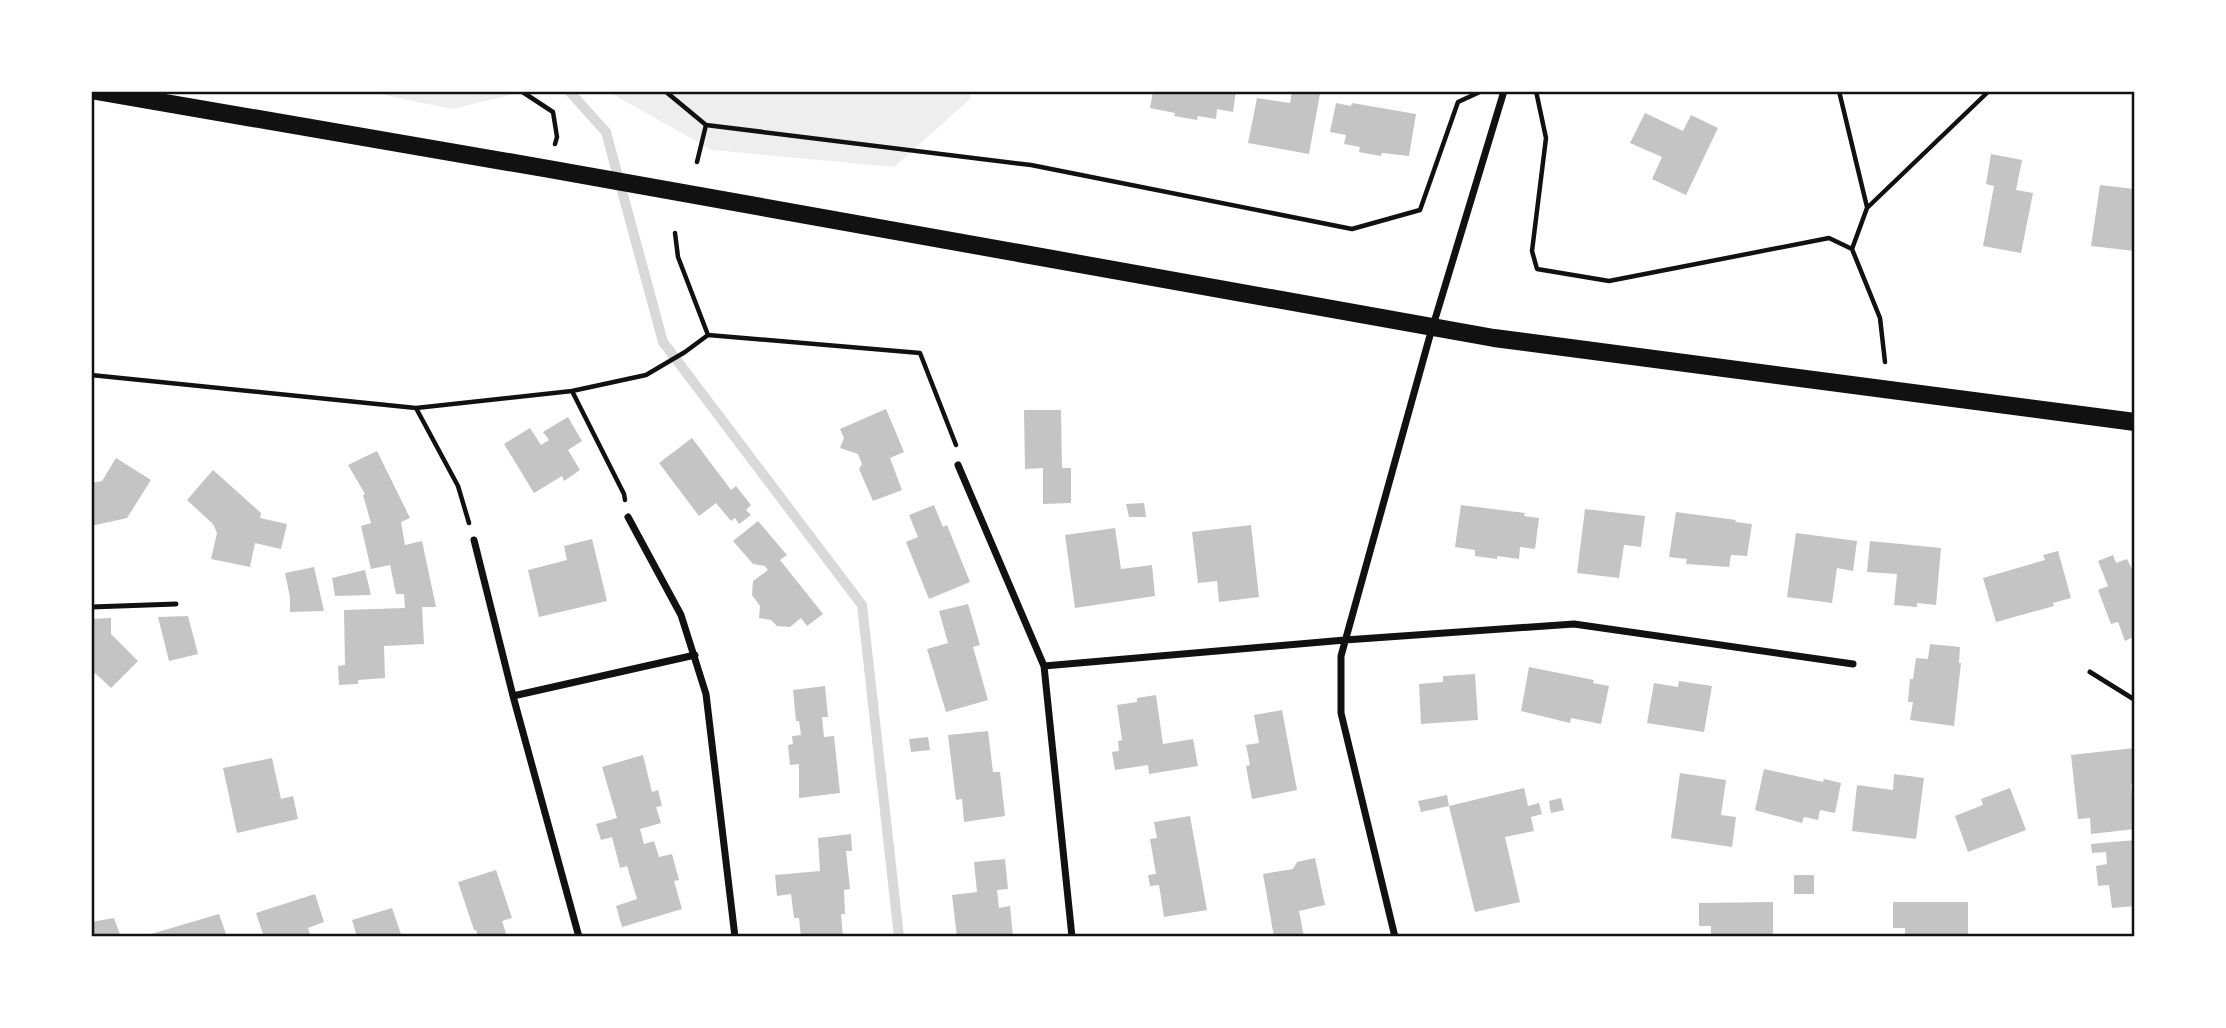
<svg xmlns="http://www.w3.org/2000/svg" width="2226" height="1028" font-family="'Asap Condensed',sans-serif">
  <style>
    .green { fill: #eee }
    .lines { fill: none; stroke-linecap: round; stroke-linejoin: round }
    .stream { stroke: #d9d9d9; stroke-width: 10 }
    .building { fill: #c4c4c4 }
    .path { stroke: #111; stroke-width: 4.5 }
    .service { stroke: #111; stroke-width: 5 }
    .minor { stroke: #111; stroke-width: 7 }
    .primary { stroke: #111; stroke-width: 18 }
    .neatline { fill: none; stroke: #111; stroke-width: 2.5 }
  </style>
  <rect width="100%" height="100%" fill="#fff"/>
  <path class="green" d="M365,91h161l-74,18z
    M607,91h361l3,7 -77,69 -182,-17z"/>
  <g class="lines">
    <path class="stream" d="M569,91l37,41 57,210 199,263 37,332"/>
  </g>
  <path class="building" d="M1153,91h83l-3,21 -16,-3 -1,10 -18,-3 -1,4 -23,-4 1,-3 -25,-5z
    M1292,91l28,3 -11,60 -61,-11 9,-45 33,5z
    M1336,103l15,3 1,-3 64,11 -7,42 -27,-3 -1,3 -22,-4 1,-5 -16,-3 2,-9 -16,-3z
    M1645,113l38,18 8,-16 27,13 -32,67 -34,-16 10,-22 -32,-14z
    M1991,154l31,6 -6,30 17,3 -12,60 -38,-7 11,-60 -8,-2z
    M2100,185l35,4v62l-44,-5z
    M886,409l18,43 -14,6 12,32 -29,11 -14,-32 3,-5 -4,-10 -18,-6 4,-10 -4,-9z
    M1024,410h37l1,58h9v35l-28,1v-36l-18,1z
    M568,417l14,24 -14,9 12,20 -16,11 -2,-5 -28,17 -30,-49 26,-16 11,17 8,-5 -6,-8z
    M692,438l39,52 5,-4 15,19 -5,5 5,5 -12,9 -4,-6 -4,3 -15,-18 -17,13 -40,-53z
    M377,451l33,67 -9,4 4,23 17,-4 14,66h-14l2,37 -40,2 1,32 -27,2v4l-19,1 -1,-19 7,-1 -1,-55 61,-2 -1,-14h-8l-6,-29 -19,4 -10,-43 10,-3 -8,-28 2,-1 -17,-29z
    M116,458l35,22 -24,38 -36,8v-43l11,-2z
    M213,470l48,43 -1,5 27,6 -6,25 -26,-6 -5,24 -39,-8 6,-26 -4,-9 -26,-24z
    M1144,503l2,14h-17l-3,-13z
    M934,505l9,22 4,-2 23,57 -41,17 -23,-57 12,-5 -9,-22z
    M1461,505l64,8 -1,3 15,2 -4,31 -15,-2 -1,12 -22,-3v3l-22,-3v-6l-20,-3z
    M1585,509l60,7 -4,31 -17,-2 -5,33 -42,-5z
    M1676,512l60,8 -1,2 17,2 -5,32 -16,-1 -2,12 -43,-3 1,-5 -18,-2z
    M758,521l29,34 -7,5 43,54 -16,12 -6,-8 -11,9 -13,-1 -6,-6 -12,-2 1,-12 -8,-11 1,-14 15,-11 -3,-4 -12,-2 -20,-23z
    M1251,525l8,72 -40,5 -2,-21 -19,2 -6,-51z
    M1115,528l6,41 31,-4 3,31 -80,12 -10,-73z
    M1796,533l61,8 -4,30 -16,-3 -5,35 -45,-6z
    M592,539l15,62 -68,16 -11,-47 39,-10 -3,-14z
    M1870,541l71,7 -5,57 -19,-2v4l-23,-2 3,-31 -30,-2z
    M2058,551l13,47 -18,5 1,3 -58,16 -13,-44 62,-18 -2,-5z
    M2113,555l3,8 11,-4 8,16v61l-10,5 -7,-19 -7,2 -13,-34 10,-4 -10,-25z
    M314,567l10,44 -34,1v-15l-5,-24z
    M365,570l6,25 -36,1 -3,-18z
    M968,604l12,41 -7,2 15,53 -42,12 -19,-63 21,-6 -9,-32z
    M188,616l10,38 -29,7 -11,-44z
    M111,618v16l27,27 -27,27 -16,-15 -4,9v-63z
    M1930,644l30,3 -1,16h2l-7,63 -44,-6 3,-18h-5l2,-23h3l3,-21 12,1z
    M1529,667l65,13 -1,3 16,3 -8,38 -30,-6 -1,5 -49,-12z
    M1475,674l3,46 -57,4 -2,-40 24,-2v-6z
    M1679,681l33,5 -8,46 -57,-9 7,-40 24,4z
    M825,686l3,31h-6l2,20 10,-1 6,57 -41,5v-34l-9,1 -2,-20 5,-1 -1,-8 9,-1 -2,-14h-3l-3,-31z
    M1156,695l7,49 30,-5 5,27 -49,8 -1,-9 -33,5 -3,-18 7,-1 -1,-10 4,-1 -5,-35 20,-3v-4z
    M1282,710l15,80 -45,9 -6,-33 4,-1 -4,-20 13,-2 -5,-28z
    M988,731l5,41h7l5,44 -41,6 -2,-23 -6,1 -8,-65z
    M928,737l2,13 -19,2 -2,-13z
    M2134,748l1,36h-4l4,45 -44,5 -1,-16 -12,1 -7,-64z
    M643,755l9,37 6,-2 4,16 -6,1 5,16 -21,6 4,15 10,-3 5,16 13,-3 7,26 -5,1 8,28 -60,18 -6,-21 21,-7 -10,-33 -7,2 -8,-31 -11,3 -5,-16 21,-6 -15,-51z
    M272,758l9,41 12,-3 5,23 -61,14 -14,-65z
    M1764,769l59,13 1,-3 17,4 -6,30 -15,-3 -2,10 -14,-3 -2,6 -47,-13z
    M1680,773l46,7 -5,35 15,2 -4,30 -61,-9z
    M1894,774l30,4 -8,61 -64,-8 5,-46 36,5z
    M1524,788l4,18 11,-3 3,11 -11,3 3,14 -29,6 15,65 -45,10 -26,-106 -28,6 -3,-11 29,-6 2,11z
    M2010,788l16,42 -58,22 -13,-36 28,-11 -2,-6z
    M1561,798l3,12 -13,3 -2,-12z
    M1190,816l17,94 -43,7 -5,-32 -9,1 -2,-11 8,-1 -6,-35 7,-1 -3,-16z
    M851,834l1,17h-6l4,38 -6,1 1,24h-4l2,23h-42l-2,-19h-5l-3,-24 -14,2 -2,-21 45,-4 -2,-33z
    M2135,840v66l-23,2 -3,-23 -11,1 -2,-20 11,-2 -1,-12 -14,1 -1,-9z
    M1315,858l10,47 -26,6 5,26h-30l-11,-63 30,-5 4,-7z
    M1005,859l3,30 -11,1 2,18 11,-2 3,31h-56l-5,-42 25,-3 -3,-30z
    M496,870l16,48 -10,3 5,16h-29l-2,-7h-2l-16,-48z
    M1794,875h20v19h-20z
    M315,894l9,28 -16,6 3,9h-47l-8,-24z
    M1773,902v35h-62v-11h-12v-23z
    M1893,902h75v35h-63v-9h-12z
    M392,908l10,29h-45l-5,-17z
    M219,914l8,23h-75l-1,-3z
    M114,918l7,19h-28l-2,-15z"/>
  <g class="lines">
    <path class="path" d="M521,91l32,21 4,25 -2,7
      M665,91l41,34 325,40 321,64 68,-19 38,-108 24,-11
      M1536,91l10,47 -14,113 5,18 72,12 220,-43 23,11 28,69 5,44
      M1839,91l28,116
      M697,162l9,-37
      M675,233l3,24 30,78 212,18 36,92
      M1852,249l15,-41 122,-117
      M91,375l325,33 156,-17 74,-16 39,-23 23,-17
      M572,391l52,103 1,6
      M416,408l42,78 11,37"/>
    <path class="service" d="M91,607l85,-3
      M2090,672l45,28"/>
    <path class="minor" d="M958,465l86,201 28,271
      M628,517l53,98 25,79 29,243
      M474,540l39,156 66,241
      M1044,666l301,-26 229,-16 279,40
      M513,696l182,-41
      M1395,937l-54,-224v-57l88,-317 75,-248"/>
    <path class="primary" d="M96,91l453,78 945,169 641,84"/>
  </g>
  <rect width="2226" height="1028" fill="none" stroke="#ffffff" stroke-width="186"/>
  <rect x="93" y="93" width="2040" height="842" class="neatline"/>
</svg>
